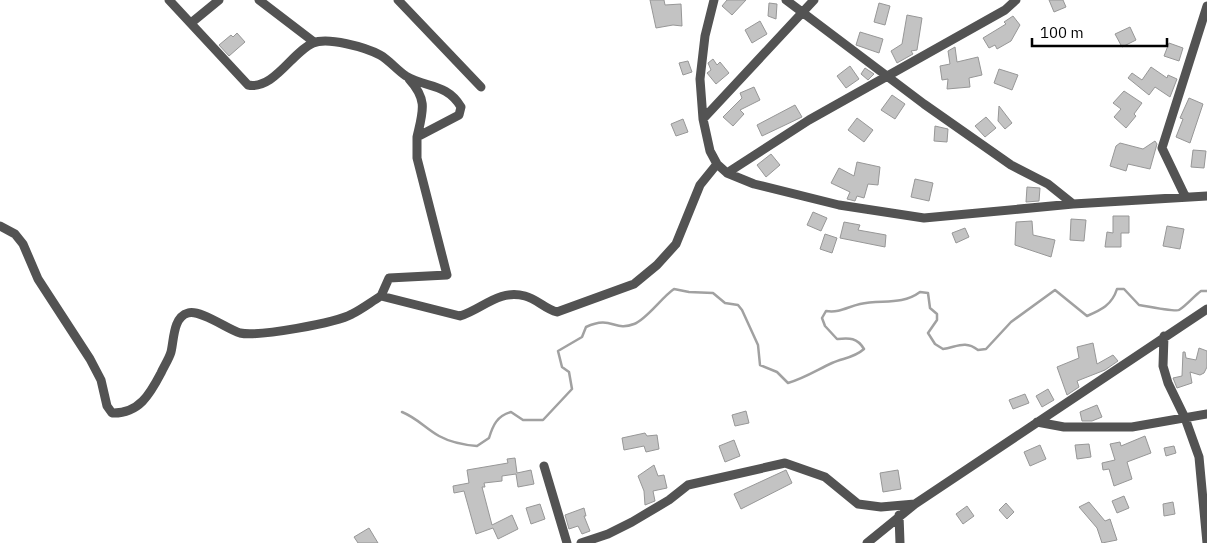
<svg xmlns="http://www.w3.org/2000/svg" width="1207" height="543" font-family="'IBM Plex Sans',sans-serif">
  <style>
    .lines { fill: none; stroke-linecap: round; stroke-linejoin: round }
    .stream { stroke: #a1a1a1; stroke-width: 2.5 }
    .building { fill: #c3c3c3; stroke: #979797 }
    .minor { stroke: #535353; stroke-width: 9 }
  </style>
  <rect width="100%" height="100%" fill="#fff"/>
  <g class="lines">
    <path class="stream" d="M402,412c15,6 23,16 37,24 11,6 26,9 38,10l12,-8c4,-13 8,-22 22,-26l12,8h20l29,-31 -3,-17 -7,-5 -4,-16 24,-14 4,-10c26,-12 28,5 48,-3 12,-4 28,-27 40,-35l15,3 24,1 12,10 13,2 4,5 16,35 2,20 17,7 11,11c15,-4 29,-13 44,-20 11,-5 22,-5 32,-14 -7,-12 -15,-11 -27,-10l-12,-13 -3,-8 4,-7c14,2 21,-4 34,-7 21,-5 41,2 60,-12l8,1 2,15 7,6v6l-9,13 7,11 8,5c14,-2 22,-9 35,1l8,-1 25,-27 44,-32 32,26c14,-6 25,-11 30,-27h7l15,16c6,1 37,7 40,5 7,-4 15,-14 22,-19h6"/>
  </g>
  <path class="building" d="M650,0h14l1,5 16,-1 1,22 -9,-1 -17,3z
    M727,0h19l-14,15 -10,-9z
    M1049,0h14l3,7 -12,5z
    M769,3l8,1 -1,15 -8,-3z
    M879,3l11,3 -5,19 -11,-3z
    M907,15l15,3 -5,32 -6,1 2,3 -16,9 -6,-12 11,-7z
    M1013,16l7,9 -9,16 -14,8 -2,-4 -6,3 -6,-10 23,-14 -2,-2z
    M760,21l7,13 -15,9 -7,-13z
    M1130,27l6,13 -14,7 -7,-13z
    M860,32l23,7 -4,14 -23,-8z
    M237,33l8,9 -16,14 -10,-11 12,-10 2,2z
    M1169,43l14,5 -4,13 -15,-5z
    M955,47l2,15 21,-5 4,18 -13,3 1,9 -23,2 1,-10 -6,1 -2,-14 10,-2 -2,-13z
    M713,59l4,6 3,-3 9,11 -13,11 -9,-11 4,-3 -3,-7z
    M688,61l4,11 -9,3 -4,-12z
    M850,66l9,13 -13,9 -9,-12z
    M1151,67l16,11 1,-3 9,4 -7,18 -15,-10 -6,8 -21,-17 4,-5 10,7z
    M865,68l9,6 -6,6 -7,-6z
    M999,69l19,6 -6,15 -18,-7z
    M754,87l6,13 -20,10 4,4 -11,12 -10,-9 19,-19 -2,-5z
    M1124,91l18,12 -8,11 2,2 -10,12 -12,-11 7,-8 -8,-6z
    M892,95l13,9 -10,15 -14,-9z
    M1189,98l14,6 -13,39 -14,-6 7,-18 -3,-1z
    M795,105l7,12 -40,19 -5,-11z
    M999,106l13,17 -7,6 -7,-8z
    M986,117l10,11 -11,9 -10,-11z
    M857,118l16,12 -9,12 -16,-12z
    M683,119l5,13 -12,4 -5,-12z
    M935,126l13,3 -1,13 -13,-1z
    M1155,141l2,3 -7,25 -22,-5 -2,7 -16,-5 6,-20 4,-3 23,6z
    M1193,150l13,1 -2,17 -13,-1z
    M771,154l9,11 -14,12 -9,-12z
    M857,162l23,5 -2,18 -10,-1 -4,14 -7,-2 -2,5 -8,-2 3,-7 -19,-9 8,-15 15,8z
    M915,179l18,4 -4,18 -18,-4z
    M1027,187l13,1 -1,13 -13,1z
    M813,212l14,6 -6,13 -14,-6z
    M1113,216h16v17h-8v14h-16l2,-15 6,1z
    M1071,219l15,1 -2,21 -14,-1z
    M1032,221l1,14 22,5 -4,17 -36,-12 1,-23z
    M844,222l16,3 -2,5 28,5 -1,12 -45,-9z
    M1167,226l17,3 -4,20 -17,-3z
    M965,228l4,9 -13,6 -4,-10z
    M825,234l12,4 -5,15 -12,-4z
    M1093,343l4,21 16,-9 5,6 -13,9 -28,11 2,6 -12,8 -10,-28 22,-9 -2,-11z
    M1199,348l8,3v16l-3,6 -4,2 -10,-3 2,11 -15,5 -4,-10 9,-2 1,-24h2l1,6 10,2z
    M1048,389l6,11 -12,7 -6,-11z
    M1025,394l4,9 -16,6 -4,-9z
    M1097,405l5,12 -10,4h-10l-2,-9z
    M746,411l3,12 -14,3 -3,-11z
    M645,433l2,3 10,-1 2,14 -13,3 -2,-6 -20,4 -2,-12z
    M1145,436l6,17 -24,9 5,17 -18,7 -5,-17 -6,1 -1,-7 13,-3 -5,-16 10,-2 1,4z
    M734,440l6,16 -15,6 -6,-16z
    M1089,444l2,13 -14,2 -2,-14z
    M1040,445l6,14 -16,7 -6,-14z
    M1174,446l2,7 -10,3 -2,-8z
    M515,458l2,15 14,-3 3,14 -16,3 -2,-13 -14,2v5l-18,2 1,4h-3l10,38 20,-10 6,14 -20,10 -5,-11 -17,6 -12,-43 -10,2 -1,-7 16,-3 -2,-13 41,-7 -1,-4z
    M654,465l4,11 6,-1 3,13 -14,3 2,10 -10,4 -1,-14 -6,-15z
    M786,470l6,13 -51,26 -7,-15z
    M898,470l3,19 -18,3 -3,-19z
    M1124,496l5,12 -12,5 -5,-12z
    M1089,502l16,19 5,-2 7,21 -15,3 -5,-15 -18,-21z
    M1173,502l2,12 -11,2 -1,-12z
    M1006,503l8,9 -7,7 -8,-9z
    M540,504l5,15 -14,5 -5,-16z
    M967,506l7,10 -11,8 -7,-10z
    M584,508l2,8h-2l6,15 -8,3 -4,-8 -9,3 -4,-14z
    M369,528l9,15h-20l-4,-6z"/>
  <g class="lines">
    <path class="minor" d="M169,0l79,85c26,5 44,-33 65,-42 15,-6 52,4 67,12 9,5 17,15 26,21 20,12 41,7 55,31l-2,8 -42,22v21l30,117 -58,3 -8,18 79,20c23,-7 38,-27 65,-20 12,3 20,13 32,16l77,-28 23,-19 19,-21 24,-59 17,-21
      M259,0l55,42
      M398,0l83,87
      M714,0l-9,36 -5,43 3,40 7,32 7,13 10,9 27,11 85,21 85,13 149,-14 134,-8
      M786,0l138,104 87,61 37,19 25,20
      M191,23l28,-23
      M409,79c19,21 14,32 8,58
      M703,119l111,-119
      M727,173l82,-53 196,-110 11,-10
      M1185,196l-23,-48 45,-142
      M0,226l15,8 8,10 15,35 52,80 11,21 6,26 5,7c27,1 38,-19 49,-40 3,-7 8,-14 10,-21 3,-12 2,-35 17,-39 12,-4 39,16 52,20 18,4 96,-10 112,-19 10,-5 19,-12 29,-18
      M1164,336l-1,30 5,17 17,35 14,39 8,86
      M1037,422l27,5h68l75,-13
      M544,466l23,77
      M899,515l1,28
      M581,543l27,-9 24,-12 37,-22 19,-15 97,-22 40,14 33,27 23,3 34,-3
      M867,543l48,-39 292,-195"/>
  </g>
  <path d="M1032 38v8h135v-8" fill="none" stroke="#000000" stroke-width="2.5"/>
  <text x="1040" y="38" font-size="15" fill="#000000" stroke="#ffffff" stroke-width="4" paint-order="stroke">100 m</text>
</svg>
